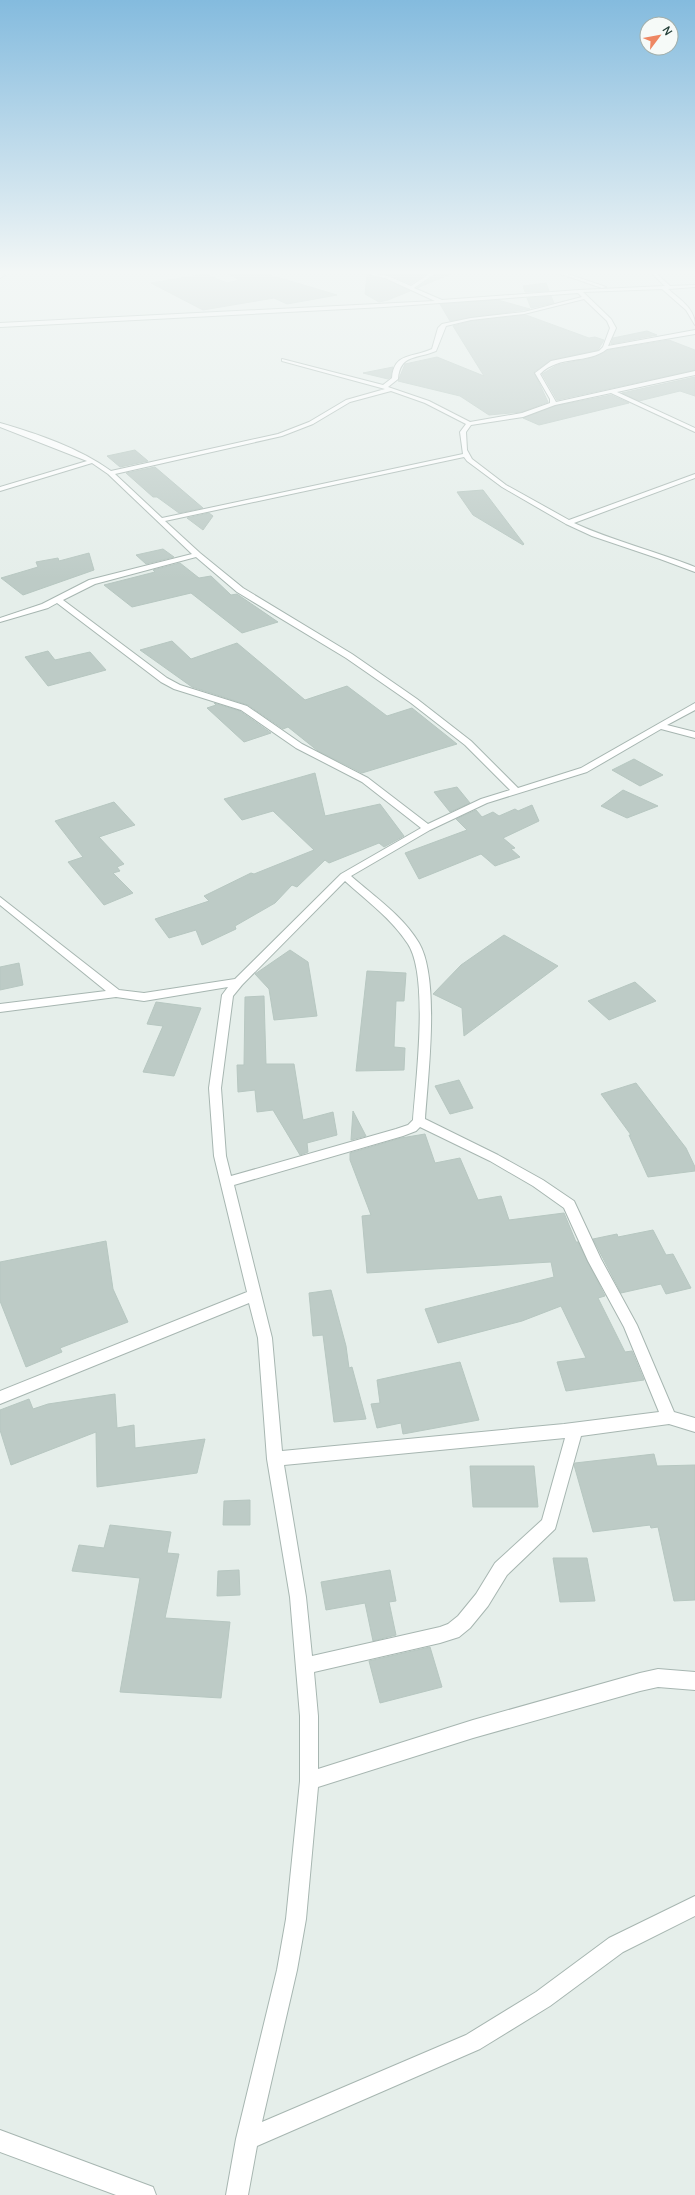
<svg xmlns="http://www.w3.org/2000/svg" width="695" height="2195" font-family="Manrope,sans-serif">
  <style>
    .building { fill: #bdcbc6; stroke: #b7c7c1 }
    .lines { fill: none; stroke-linecap: round; stroke-linejoin: round }
    .street-casing { stroke: #a7b6b1; stroke-width: 2 }
    .street { fill: #fff; fill-rule: evenodd }
  </style>
  <rect width="100%" height="100%" fill="#e5eeea"/>
  <path class="building" d="M226,272h34l77,23 -50,9 -13,-6 -71,12 -52,-27 54,-9 22,9 12,-3z
    M371,272h58l-18,12 -22,-9z
    M438,272h17l-38,16 21,-15z
    M367,275l18,4 25,12 -22,9 -9,2 -14,-8z
    M546,283l3,8 -24,1 -2,-6z
    M551,296l3,7 -23,5 -4,-10z
    M498,300l32,9 -80,12 -10,-17z
    M526,315l63,23 6,-1 9,3 -6,10 -47,10 -17,12 14,30 -26,10 -33,3 -29,-19 -62,-15 7,-17 32,-7 47,19 -31,-50 18,-5z
    M647,331l10,4 -46,9 2,-6z
    M669,340l26,10v20l-138,30 -15,-26 15,-9 34,-7 17,-8z
    M393,367l-2,10 -3,2 -25,-6z
    M695,377v19l-15,-5 -41,10 -17,-8z
    M611,395l18,8 -90,22 -16,-7 32,-12z
    M135,450l13,11 -28,6 -13,-11z
    M155,467l48,41 -24,5 -22,-16h-4l-27,-24z
    M483,490l41,54 -1,1 -50,-30 -16,-23z
    M209,513l4,3 -10,14 -16,-12z
    M163,549l11,8 -28,7 -10,-9z
    M89,553l5,17 -71,25 -22,-17 37,-11 -2,-5 22,-4 1,3z
    M180,563l19,15 12,-2 20,19 6,-1 41,28 -36,11 -51,-40 -59,14 -28,-22 51,-13 -2,-2z
    M172,641l19,18 46,-16 68,57 42,-14 40,30 25,-8 45,36 -95,29 -44,-22 -30,-24 -5,2 -35,-24 -56,-18 -52,-37z
    M48,651l7,9 35,-8 16,18 -58,16 -23,-29z
    M214,703l26,8 31,22 -27,9 -37,-34 9,-3z
    M634,759l29,16 -23,11 -28,-16z
    M315,773l10,43 55,-12 24,32 -20,11 -5,-4 -50,20 -4,-3 -28,27 -5,-2 -17,18 -40,23 1,3 -34,16 -6,-15 -27,8 -14,-19 54,-18 -5,-5 47,-23 3,1 60,-24 -41,-39 -31,9 -18,-21z
    M457,787l13,16 -20,9 -16,-20z
    M623,790l35,16 -31,12 -26,-12z
    M114,802l21,23 -36,12 25,27 -7,3 3,4 -7,2 20,20 -29,12 -36,-43 15,-5 -28,-36z
    M532,805l7,16 -36,17 12,10 -4,1 9,8 -25,9 -14,-12 -62,25 -14,-26 62,-23 -11,-11 20,-9 6,7 11,-5 6,4 16,-7 3,2z
    M504,935l54,31 -94,70 -2,-28 -29,-14 28,-29z
    M290,950l18,12 9,54 -43,4 -5,-31 -14,-15z
    M19,963l4,22 -23,5v-23z
    M367,971l39,2 -2,28h-8l-2,46 11,1 -1,22 -48,1z
    M635,982l21,19 -47,19 -21,-19z
    M264,996l2,68h28l9,56 30,-8 4,23 -30,8 1,9 -8,3 -27,-45 -16,2 -2,-22 -17,2 -1,-27h7l1,-68z
    M156,1002l45,6 -27,68 -31,-4 20,-46 -16,-2z
    M459,1080l14,28 -23,6 -15,-28z
    M636,1083l50,65 9,19v4l-47,6 -19,-42h2l-30,-41z
    M353,1111l13,25 -15,4z
    M425,1134l10,29 25,-5 18,42 23,-4 8,24 55,-7 12,29h2l27,54 -7,2 27,54 7,-1 12,29 -78,11 -9,-29 29,-4 -25,-52 -39,15 -84,22 -13,-34 129,-32 -3,-15 -184,11 -5,-57 9,-1 -21,-55v-7l51,-15z
    M653,1230l13,25 7,-1 18,34 -25,6 -5,-10 -40,9 -28,-54 24,-5 1,3z
    M106,1241l7,48 15,33 -68,26 2,4 -36,15 -26,-66v-39z
    M331,1290l15,56 3,22 3,-1 14,52 -32,3 -11,-87 -10,1 -4,-43z
    M460,1362l19,58 -76,14 -2,-11 -24,5 -6,-24 9,-1 -3,-23z
    M115,1394l2,34 17,-3 1,23 70,-9 -8,34 -100,14 -1,-55 -85,33 -11,-35v-20l29,-11 4,10 15,-5z
    M654,1454l3,12 38,-1v135l-21,1 -16,-74 -7,1 -1,-3 -57,7 -19,-67 1,-2z
    M470,1466h64l4,41h-65z
    M250,1500v25h-27l1,-24z
    M110,1525l61,7 -4,21 12,1 -14,64 65,4 -9,76 -101,-6 20,-114 -68,-7 7,-26 25,3z
    M553,1558h34l8,43 -35,1z
    M239,1570l1,25 -23,1 1,-25z
    M390,1570l6,31 -7,1 7,33 -23,6 -8,-38 -39,7 -5,-28z
    M430,1647l12,40 -62,16 -11,-42z"/>
  <g class="lines">
    <g class="street-casing">
      <path id="street" d="M0,272l5,3 -5,3z
        M359,272l29,4 23,10 21,-14h5l-23,16 28,12 137,-10 86,-4 -15,-14h5l15,14 25,-1v2l-27,2c11,10 27,19 27,36l-9,-15 -24,-21 -79,3 28,27 5,9 -8,18 87,-16v4l-88,15c-20,16 -47,5 -67,25l16,28 139,-31v4l-78,17 78,36v4l-84,-39 -56,12 -32,12 -52,8 -5,7 1,18 5,9 34,26 63,35 126,-46v4l-121,45c39,18 81,28 121,44v5l-35,-13 -68,-23 -26,-12 -64,-37 -35,-26 -3,-4 -299,64 35,32 43,35 109,66 65,45 54,42 47,47 63,-20 114,-65v7l-28,15 28,7v6l-34,-9 -74,43 -100,31 -57,27 -79,46c24,21 52,40 68,67 21,36 9,132 6,176l73,36 45,25 31,21 27,58 36,66 37,87 21,6v14l-26,-8 -88,12 -26,93 -48,46 -19,31 -18,22 -11,9 -19,6 -126,29 4,44v53l155,-49 167,-47 18,-4 37,3v18l-37,-3 -18,4 -167,47 -155,49 -12,132 -9,51 -35,152 204,-87 70,-43 73,-54 86,-42v20l-72,36 -73,54 -70,43 -223,97 -9,49h-22l10,-56 41,-169 9,-51 14,-138v-65l-10,-119 -23,-138 -9,-121 -9,-35 -249,101v-13l247,-99 -33,-136 -5,-68 13,-93 6,-8 -84,14 -28,-4 -116,15v-8l106,-13 -106,-86v-8l119,93 25,3 91,-14 106,-105 80,-46 -59,-46 -66,-34 -55,-38 -67,-21 -13,-7 -104,-79 -9,5 -48,14v-4l42,-14 47,-24 103,-26 -84,-80 -16,-11 -92,28v-4l87,-26 -87,-34v-4c38,11 79,25 111,48l167,-37 31,-12 37,-22 39,-11 -103,-28v-2l101,26 9,-7c2,-26 21,-20 40,-29l6,-21 4,-4 29,-6 53,-6 58,-15 -4,-4 -194,14 -384,20v-4l435,-22 -50,-23zM584,299l23,22 3,7 -7,19 -4,4 -48,10 -16,12 15,26v4l-28,10 -52,9 -41,-21 -41,-14 10,-8c2,-25 19,-20 38,-28l10,-25 25,-6 53,-6zM391,391l34,12 41,21 -6,8 3,22 -301,64 -47,-44 167,-38 31,-12 37,-22zM196,557l41,35 109,66 65,45 54,42 45,45 -29,9 -53,25 -60,-46 -66,-34 -55,-38 -67,-21 -13,-7 -104,-78 32,-16zM345,881c22,20 47,38 63,63 21,32 8,135 5,176l-5,5 -12,4 -165,47 -5,-20 -5,-68 12,-92 9,-11zM420,1127l70,34 43,25 31,22 24,53 36,66 35,85 -95,12 -282,27 -10,-113 -38,-153 169,-49 13,-5zM565,1438l-23,82 -47,43 -19,31 -18,22 -10,8 -8,3 -128,29 -6,-59 -22,-132z
        M555,272h7l44,15 -4,1z
        M0,2130l153,57 3,8h-40l-116,-43z"/>
    </g>
    <use href="#street" class="street"/>
  </g>
  <linearGradient id="sky" x2="0" y2="1"><stop stop-color="#84bbde"/><stop offset="0.47" stop-color="#f3f7f6"/><stop offset="1" stop-color="#f3f7f6" stop-opacity="0"/></linearGradient>
  <rect width="695" height="579" fill="url(#sky)"/>
  <g transform="translate(659 36) rotate(58)"><circle r="19" fill="#f6faf8" stroke="#a2afab"/>
  <path d="M0-3L7 15L0 10L-7 15Z" fill="#ee8763"/>
  <text y="-6" font-size="11" font-weight="bold" text-anchor="middle" fill="#243f38">N</text>
  </g>
</svg>
